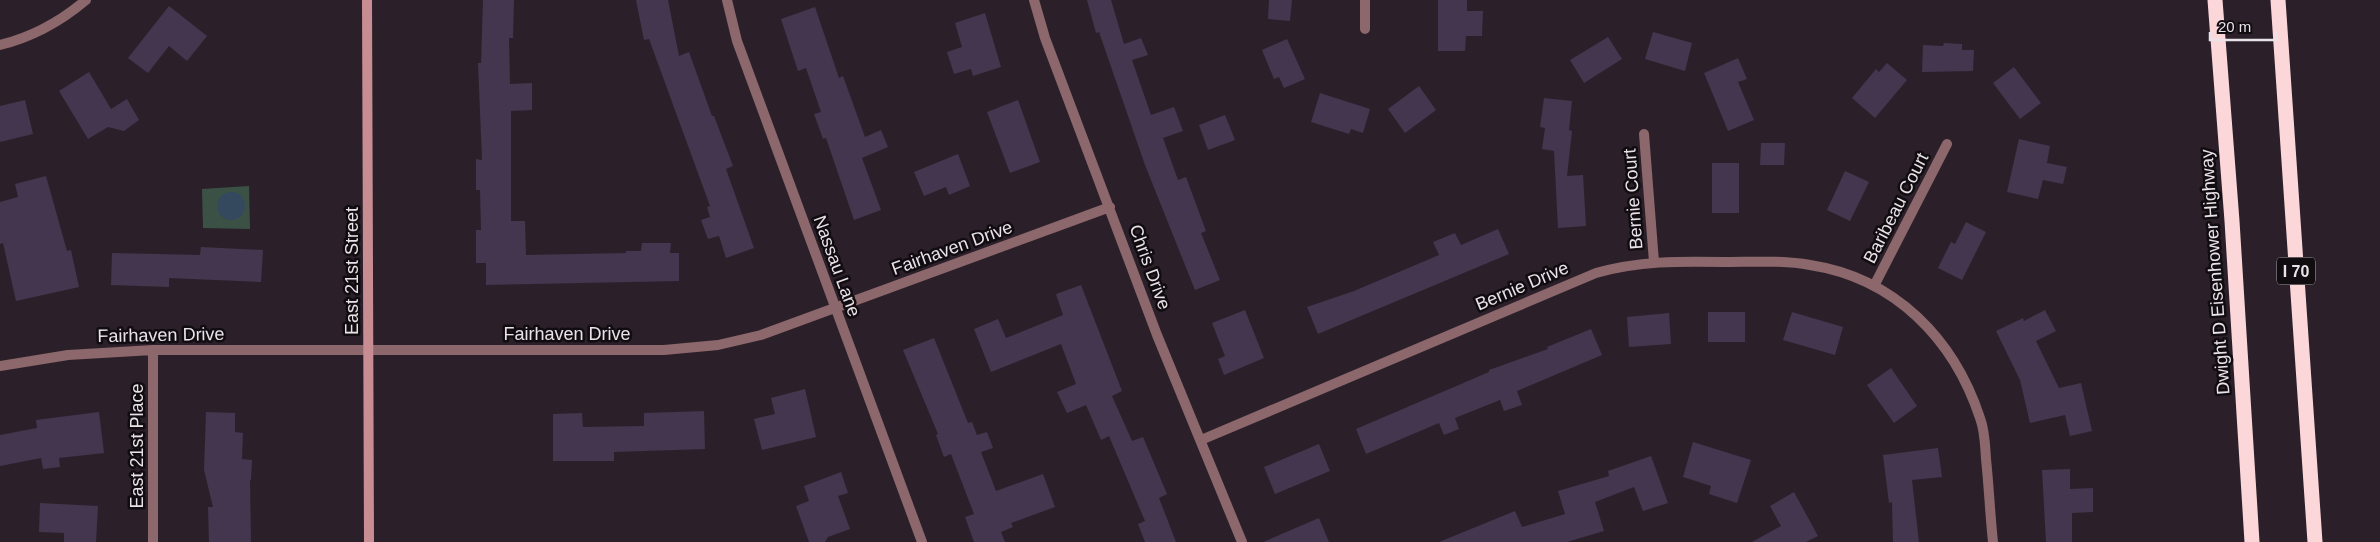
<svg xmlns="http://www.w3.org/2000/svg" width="2380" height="542" font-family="Helvetica,sans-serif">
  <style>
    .green { fill: #3b5145 }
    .water { fill: #35495e }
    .building { fill: #43364e }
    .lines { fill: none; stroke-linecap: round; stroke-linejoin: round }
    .minor { stroke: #8c676b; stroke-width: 10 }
    .secondary { stroke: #c78d93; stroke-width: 10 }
    .motorway { stroke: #fcd7da; stroke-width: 15 }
    .labels { text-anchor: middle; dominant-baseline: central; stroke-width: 5; stroke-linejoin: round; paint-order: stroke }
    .shield { fill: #100c10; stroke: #a9a2a8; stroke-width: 1 }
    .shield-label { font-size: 16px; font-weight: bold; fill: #eae2e9 }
    .street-label { font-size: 18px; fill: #eae2e9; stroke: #100c10 }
  </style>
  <rect width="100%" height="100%" fill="#2b202a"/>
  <path class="green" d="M249,186l1,43 -47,-1 -1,-39z"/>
  <path class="water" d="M217 206a14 14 0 1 1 28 0a14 14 0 1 1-28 0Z"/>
  <path class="building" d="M483,0h31l-1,38h-4l1,46 22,-1v27l-21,1v110h14l1,34 100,-2v-2h15l1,-8h29l-1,10h9v28l-193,4v-22h-10v-33h5l-1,-40h-4v-31l6,1 -4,-97h3z
    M636,0h32l11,56 10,-4 23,64h2l19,50 -7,3 28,79 -28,10 -7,-22 -11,3 -7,-19 9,-3 -3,-10 3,-1 -61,-167 -5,1z
    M1087,0h24l13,44 17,-6 7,17 -16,5 19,55 23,-8 9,24 -20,7 15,42 8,-3 20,54 -5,2 19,47 -25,10 -50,-125 -46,-133 -3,1z
    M1269,0h23l-2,21 -22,-2z
    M1438,0h29v11h16l-1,25h-16l-1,15h-27z
    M169,6l38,30 -20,25 -18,-15 -21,27 -20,-15z
    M815,7l24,71 4,-2 22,61 16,-7 7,17 -26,11 19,52 -27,10 -28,-82 -3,1 -9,-25 7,-2 -15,-44 -8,3 -17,-52z
    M985,13l16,54 -28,9 -2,-7 -17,5 -7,-22 15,-5 -7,-24z
    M1653,32l39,11 -7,28 -40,-12z
    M1608,37l14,22 -38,24 -14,-23z
    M1287,39l18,40 -21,9 -5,-11 -5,2 -12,-29z
    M1944,43l18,1v6h12l-1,21 -51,1 1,-27 20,1z
    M1738,58l9,21 -9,3 16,38 -26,11 -24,-58z
    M1887,63l20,17 -32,38 -23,-20 24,-29 3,3z
    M2014,67l27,36 -21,16 -27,-36z
    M89,72l22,37 16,-10 12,21 -15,11 -16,-4 -20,12 -29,-48z
    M1419,86l17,24 -31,23 -17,-24z
    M1320,93l50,16 -7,24 -12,-4 -2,5 -38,-12z
    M1544,98l28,3 -3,29 3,1 -5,45 16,-1 3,51 -28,2 -4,-77 -12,-2 3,-21 -5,-1z
    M25,100l8,34 -33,8v-36z
    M1018,100l22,62 -30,11 -23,-61z
    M1225,115l10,25 -27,10 -9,-25z
    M2019,139l31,7 -3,17 20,4 -4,17 -20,-4 -5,19 -31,-7z
    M1761,143h24l-1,22h-24z
    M958,154l12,32 -21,9 -3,-8 -22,9 -10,-24z
    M1712,163h27v50h-27z
    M1845,171l24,11 -19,39 -23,-11z
    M46,176l21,75 4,-1 8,37 -63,14 -13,-58 -3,1v-42l18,-5 -3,-13z
    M1966,222l20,10 -24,48 -24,-12 13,-26 4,2z
    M1498,229l11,25 -191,80 -11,-27 47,-16 85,-36 -6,-13 22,-9 6,12z
    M201,247l62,3 -2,32 -92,-4v9l-58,-2 1,-32 88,2z
    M1081,285l41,106 -10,5 20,45 11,-4 24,57 -8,4 17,44h-31l-7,-18 7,-3 -36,-85 -8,4 -15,-35 -19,8 -10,-21 19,-8 -15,-40 -70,28 -17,-43 24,-10 8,19 57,-23 -7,-21z
    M1245,310l19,48 -40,17 -6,-16 7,-3 -13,-33z
    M2045,310l11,21 -20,10 23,47 22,-5 11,48 -22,5 -5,-21 -35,8 -10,-43 -24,-49 27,-13 1,3z
    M1708,312h37v30h-37z
    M1792,312l51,15 -8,28 -52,-15z
    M1669,313l2,31 -42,3 -2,-30z
    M1591,329l11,26 -85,36 5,14 -18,6 -4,-11 -45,18 4,11 -15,6 -5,-12 -73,31 -10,-25 133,-57v-2l59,-21 -1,-2z
    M934,338l34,85 4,-1 5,13 10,-3 6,16 -12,4 15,39 47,-17 12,33 -44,16 2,4 -12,5 4,10h-31l-9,-25 9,-3 -23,-60 -7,3 -8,-22 2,-1 -35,-84z
    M1891,368l26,38 -23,17 -27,-38z
    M805,389l11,48 -54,13 -8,-31 21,-5 -4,-16z
    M704,411l1,38 -91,3v9h-61v-47l29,-1 1,14 61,-1v-13z
    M99,412l5,41 -45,5 1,9 -17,2 -2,-11 -41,8v-31l37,-7 -1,-8z
    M206,412l29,1v19l8,1 -1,26 10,1 -1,20h-1l1,62h-42l-1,-35h5l-9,-37z
    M1693,442l58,18 -14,43 -28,-9 2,-8 -28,-9z
    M1319,444l11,27 -55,23 -11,-27z
    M1938,448l4,29 -30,3 7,62h-26l-1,-40 -3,1 -6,-48z
    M1651,456l17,47 -25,8 -9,-24 -39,15 9,29 -37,11h-128l76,-31 7,16 43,-13 -7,-23 51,-15 -1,-5z
    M2070,469v20l23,-1v24l-21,1v29h-26l-4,-72z
    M841,472l7,21 -10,3 12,33 -22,8 -3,5h-16l-13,-36 13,-5 -5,-15z
    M1794,492l24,44 -12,6h-54l29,-16 -11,-20z
    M40,503l58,3 -2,36h-32v-9l-25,-1z
    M1319,518l10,24h-66z"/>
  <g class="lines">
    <path class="minor" d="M727,0l10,41 185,501
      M1034,0l11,38 112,297 85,207
      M1365,29v-29
      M0,45c33,-8 60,-23 86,-45
      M1644,134l10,128
      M1874,286l73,-142
      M0,366l68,-11 85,-5h511l54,-5 43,-10 349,-128
      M1201,440l395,-167c42,-12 84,-12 127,-11 29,0 59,-2 87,3 85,13 144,74 170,153 5,13 5,27 6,41 3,28 4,55 7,83
      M153,542v-192"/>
    <path class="secondary" d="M367,0l2,542"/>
    <path class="motorway" d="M2215,0l17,221 20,321
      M2278,0l37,542"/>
  </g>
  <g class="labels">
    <rect class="shield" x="2277" y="257.5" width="38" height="27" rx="4"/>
    <g class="shield-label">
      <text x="2296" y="271">I 70</text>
    </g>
    <g class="street-label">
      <text transform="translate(1633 199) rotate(-94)">Bernie Court</text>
      <text transform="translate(1896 208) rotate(-63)">Baribeau Court</text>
      <text transform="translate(952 248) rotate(-20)">Fairhaven Drive</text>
      <text transform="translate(837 266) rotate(70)">Nassau Lane</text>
      <text transform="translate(1150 267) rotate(70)">Chris Drive</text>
      <text transform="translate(352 271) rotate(-90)">East 21st Street</text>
      <text transform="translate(2215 272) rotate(-94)">Dwight D Eisenhower Highway</text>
      <text transform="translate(1522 286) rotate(-23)">Bernie Drive</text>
      <text x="567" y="334">Fairhaven Drive</text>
      <text transform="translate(161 335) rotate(-1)">Fairhaven Drive</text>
      <text transform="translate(137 446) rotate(-90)">East 21st Place</text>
    </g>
  </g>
  <path d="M2210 32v8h66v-8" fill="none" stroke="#eae2e9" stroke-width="2.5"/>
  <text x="2218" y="32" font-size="15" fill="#eae2e9" stroke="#100c10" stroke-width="4" paint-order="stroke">20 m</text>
</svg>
